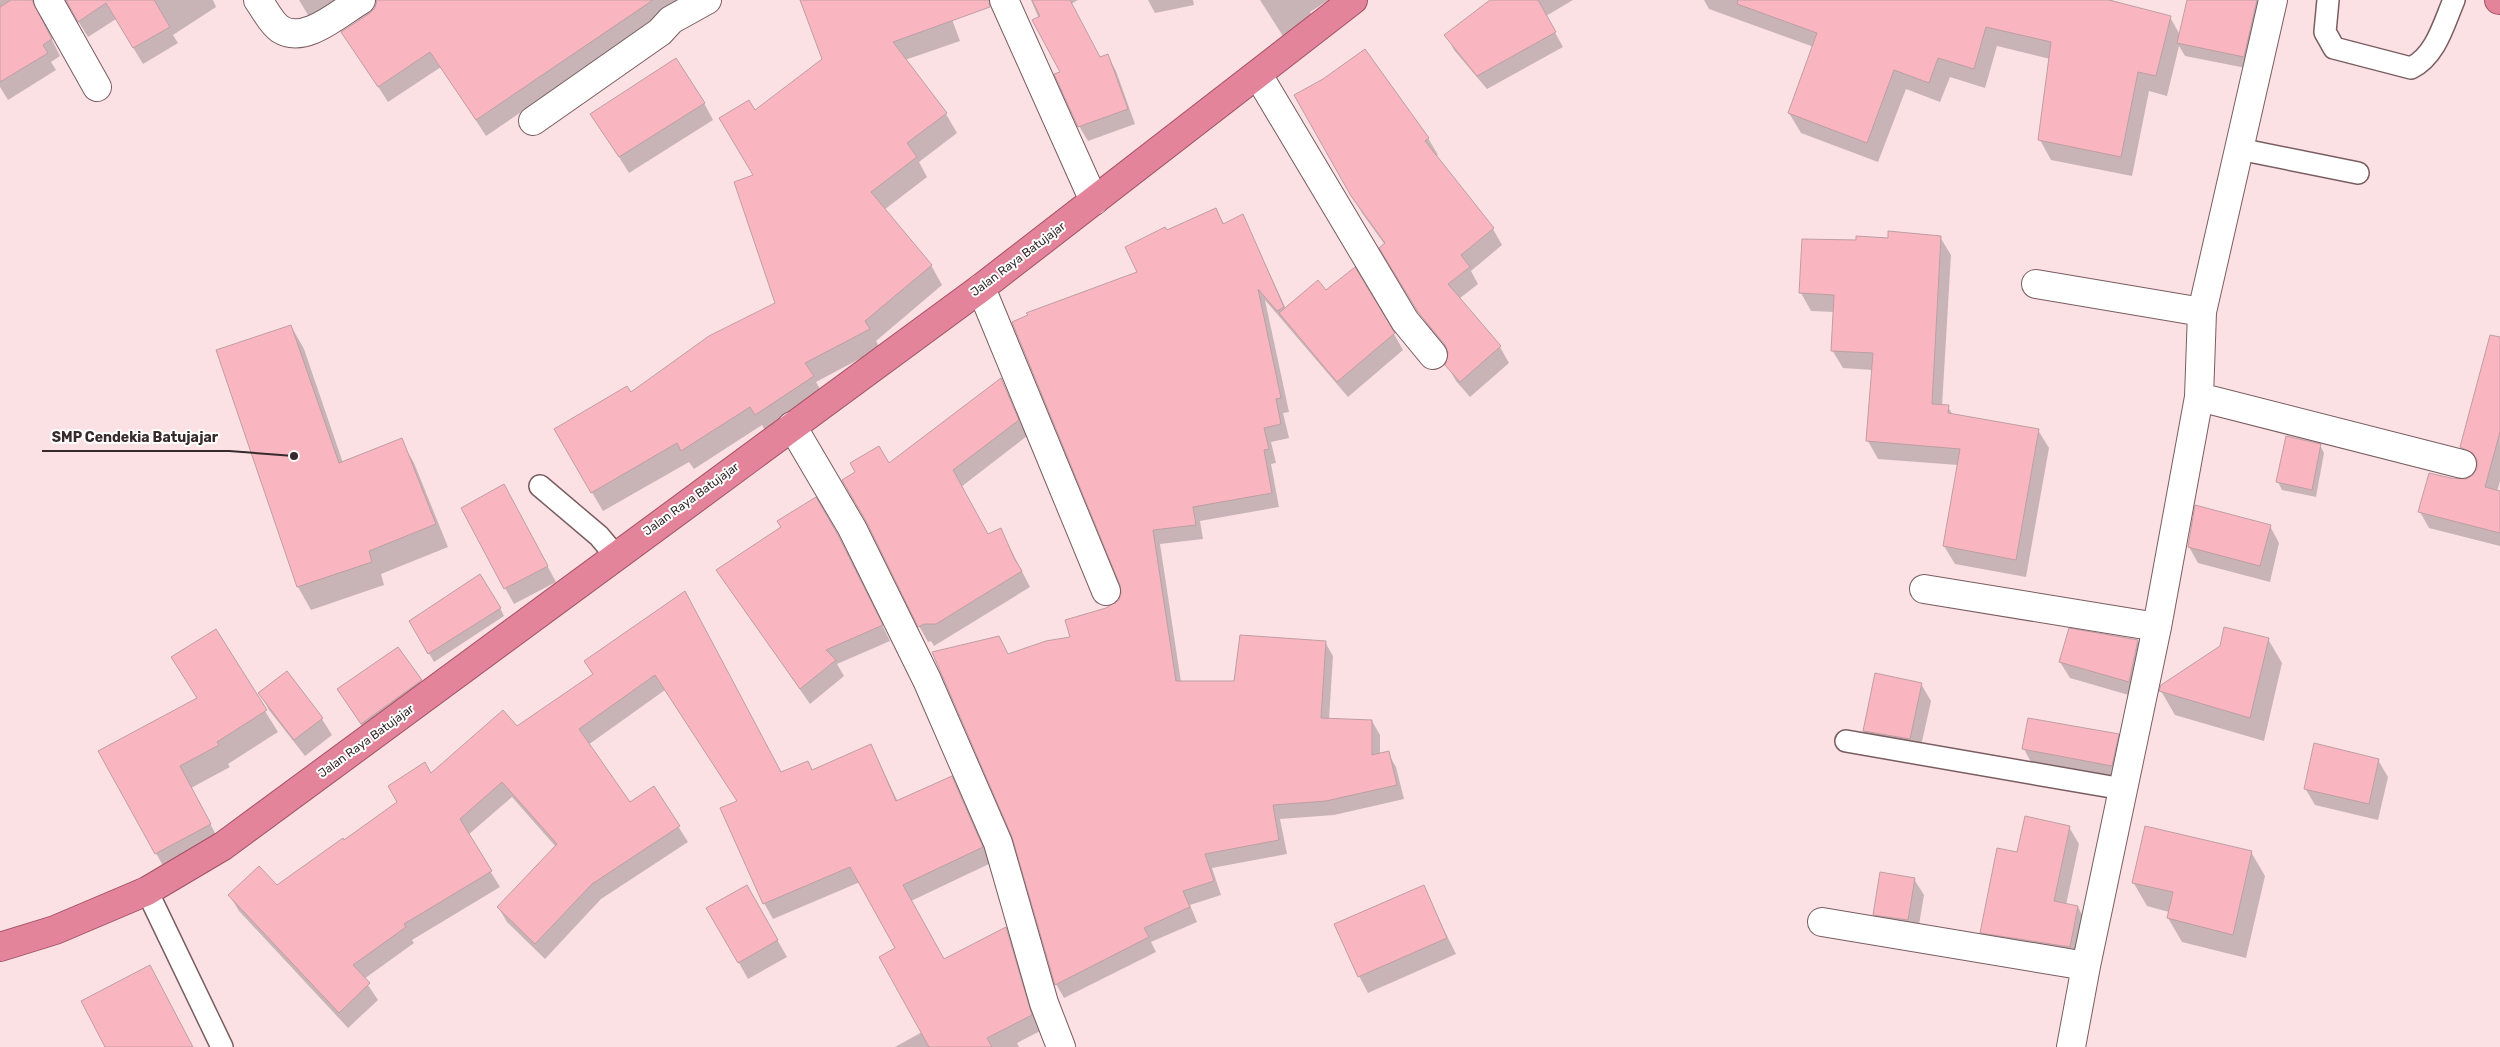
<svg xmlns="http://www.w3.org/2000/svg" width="2500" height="1047" font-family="Rubik,sans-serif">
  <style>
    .shadow { fill: #0003 }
    .building { fill: #fab6c0; stroke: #be9ea3 }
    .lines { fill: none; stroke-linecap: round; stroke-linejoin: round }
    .service-casing { stroke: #795d61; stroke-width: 24 }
    .minor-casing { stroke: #795d61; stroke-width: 30 }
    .trunk-casing { stroke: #a25163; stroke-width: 30 }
    .service { stroke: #fff; stroke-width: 21 }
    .minor { stroke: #fff; stroke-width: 28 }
    .trunk { stroke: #e3849a; stroke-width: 28 }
    .labels { text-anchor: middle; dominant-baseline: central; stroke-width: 4; stroke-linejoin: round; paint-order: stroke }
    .street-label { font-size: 12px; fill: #362a2c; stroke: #fff }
    .leader { fill: none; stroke: #362a2c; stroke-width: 2 }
    .callout-dot { fill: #362a2c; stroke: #fff; stroke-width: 2 }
    .callout-label { font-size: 14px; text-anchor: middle; font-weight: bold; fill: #362a2c; stroke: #fff; stroke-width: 4; stroke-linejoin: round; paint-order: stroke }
  </style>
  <rect width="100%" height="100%" fill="#fbe1e4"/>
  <path class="shadow" d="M0,0h213l3,7 -43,28 5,8 -35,21 -27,-45 -28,18 -21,-34 -9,-3 -15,9 -2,9 19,38 -9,6 5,8 -48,30 -8,-13z
    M299,0h397l-15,4 -195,132 -45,-69 -53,35 -45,-70 33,-24 1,-6 -6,-2 -54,30z
    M820,0h125l15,41 -55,19 41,54 11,19 -38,29 8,15 -43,33 47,55 11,20 -66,56 4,7 -64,34 8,14 -57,37 -5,-8 -68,44 -5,-7 -86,49 -48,-81 76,-36 145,-90 -21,-128v-64l68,-52z
    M1031,0h47l-7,4 29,55 8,-3 8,15 19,53 -47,17 -9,-15 -17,-53z
    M1148,0h45l1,5 -39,8z
    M1260,0h69l-19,12 9,16 -29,19z
    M1492,0h81l-27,16 17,31 -76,42 -33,-39 -8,-15z
    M1704,0h407l59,17 10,18 8,-35h68l8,14 -13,55 -66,-13 -6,-10 -12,50 -18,-5 -17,85 -81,-16 -11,-20 10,-81 -53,-13 -12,42 -35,-11 -10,25 -34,-13 -28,73 -77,-29 -12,-20 25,-66 -105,-38z
    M1296,96l132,42 10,17 -3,1 58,73 9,16 -31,26 7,13 -19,15 41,48 9,16 -39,34 -14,-16 -10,-17 3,-11 -20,-25 -39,-64 -5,-19 -23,-32z
    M704,103l9,17 -84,53 -37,-59z
    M1216,210l8,14 19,-8 43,93 40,-17 68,42 9,16 -55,47 -83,-97 24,112 -6,1 6,25 -18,4 5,21 -5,1 8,43 -79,14 3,18 -43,5 21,138h54l90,-40 8,14 -4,63 43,2 8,14v19l8,-1 8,14 8,32 -70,16 -54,4 7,35 -75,14 9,27 -31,10 7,17 -46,20 5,10 -92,46 -8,-14 -47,-329 62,-17 49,-37 3,-8 16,-320 28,-41z
    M1940,237l11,18 -9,151 6,1 5,8 85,15 11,18 -23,129 -71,-13 -11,-18 14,-81 -80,-6 -10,-18 5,-71 -30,-2 -11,-18 3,-38 -24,-1 -10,-18 56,-51z
    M291,326l13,23 39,114 58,-23 13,23 34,84 -67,27 3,11 -73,25 -13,-23 -80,-236z
    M2500,372v109l-3,11h3v54l-71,-18 -9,-16 31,-32h15l8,-4 4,-9 -7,-3 -10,-17z
    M1001,380l26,56 -66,51 27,48 13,-5 29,57 -96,59 -3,-5 -3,1 -9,-16 -51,-104 21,-57z
    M2320,445l4,8 -8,44 -34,-7 -4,-8z
    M513,502l43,80 -42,22 -9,-16z
    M2270,526l9,17 -9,39 -72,-19 -9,-16z
    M847,552l43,89 -53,23 7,12 -34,28 -93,-134z
    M685,593l96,180 31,-2 59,-26 27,57 53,-25 40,86 -80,38 33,60 61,-32 9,15 26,87 -23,12 2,4h-124l27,-15 -25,-84 -37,-66 -87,37 -9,-16 -26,-101 -73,-112 -77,55 42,58 24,-15 34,54 -87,57 -56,60 -38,-37 -9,-15 58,-60 -44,-50 -44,38 32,52 -88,53 2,3 -50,36 14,21 -30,28 -109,-117 -9,-15 47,-10 67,-44 55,-40 32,-27 86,-47 76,-53 -8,-13z
    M500,608l4,8 -70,46 -23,-40z
    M215,631l63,101 -50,32 2,3 -39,21 31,58 -54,29 -68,-124 98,-52z
    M2268,639l14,24 -18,78 -89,-26 -14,-24z
    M2138,641l9,16 -8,41 -69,-20 -10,-16z
    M397,649l33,49 -59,42 -33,-51z
    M287,673l35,46 10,16 -27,21 -36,-46 -9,-17z
    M1921,684l10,17 -12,54 -45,-7 -10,-17z
    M2118,735l9,17 -6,30 -88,-16 -9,-17z
    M2378,760l10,17 -10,43 -63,-15 -10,-17z
    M2069,827l10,17 -13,61 12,2 9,17 -8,40 -88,-15 -10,-17 37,-79z
    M2251,852l14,24 -19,82 -64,-16 -14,-24 1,-6 -22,-6 -14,-24z
    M1914,879l10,16 -7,42 -33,-6 -10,-17z
    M747,886l40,71 -39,22 -40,-71z
    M1423,887l33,67 -88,39 -9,-17z"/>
  <path class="building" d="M11,0h21l20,39 -9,6 5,8 -48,29v-75z
    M66,0h88l16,27 -37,21 -27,-45 -28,19z
    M377,0h276l-177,120 -46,-68 -52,35 -37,-55 29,-19 5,-5z
    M800,0h189l1,7 -97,35 54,71 -40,30 10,14 -46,35 61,73 -67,56 5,8 -65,34 9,13 -59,39 -5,-8 -69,44 -4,-8 -86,50 -37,-64 73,-43 4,6 78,-56 66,-33 -41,-121 19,-7 -34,-57 30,-18 6,10 67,-51z
    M1032,0h38l30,57 8,-3 20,55 -50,18 -24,-53 6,-2 -28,-52 8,-4z
    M1490,0h48l18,32 -79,44 -33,-41z
    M1738,0h371l62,16 -15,60 -18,-4 -17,85 -83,-17 13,-98 -65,-15 -12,42 -36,-11 -9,25 -35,-13 -27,73 -79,-30 29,-80 -80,-29z
    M2187,0h70l-13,57 -67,-14z
    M1365,49l64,89 -4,3 69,87 -33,27 9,12 -22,17 53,62 -41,36 -15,-17 3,-12 -3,-8 -27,-33 -39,-64 6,-5 -34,-47 -57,-101 29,-16z
    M676,58l29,45 -86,54 -29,-43z
    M1216,208l7,16 20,-10 41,93 -7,4 -19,-22 23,109 -5,1 5,25 -17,4 5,21 -5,1 8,43 -79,14 3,18 -43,5 23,151h58l6,-46 86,6 -5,77 51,2v35l17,-4 8,34 -71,16 -53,4 6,35 -74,14 9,27 -31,10 7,16 -46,21 5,9 -94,48 -43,-148 -80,-185 67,-16 9,18 38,-13 24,-4 -5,-17 41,-12 13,-8 2,-7 -1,-8 -108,-263 16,-7 -2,-2 111,-41 -12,-25 40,-20 2,3z
    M1888,231l53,5 -9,168 17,1 -1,8 91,16 -23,131 -73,-14 17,-97 -94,-8 7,-88 -42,-2 3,-56 -35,-2 3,-54 54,1v-4l32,2z
    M1355,267l40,66 -58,49 -58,-69 39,-33 8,10z
    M291,325l48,138 63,-25 34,86 -67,27 3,11 -75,25 -81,-237z
    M2490,335l10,2v95l-15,55 15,4v42l-82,-21 11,-39 22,5 15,1 7,-4 4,-7v-8l-4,-7 -13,-6z
    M1001,378l18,42 -66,50 35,64 13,-6 13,30 8,13 -86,53h-12l-6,3 -52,-106 -24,-41 13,-8 -5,-9 29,-17 10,17z
    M2286,436l35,8 -9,46 -36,-8z
    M504,484l44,82 -44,23 -43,-81z
    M816,497l22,38 45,90 -57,25 10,10 -36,29 -84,-119 65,-43 -4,-6z
    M2195,505l76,20 -11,41 -72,-19z
    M480,574l21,34 -73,46 -19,-33z
    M685,591l96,181 27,-11 4,9 59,-26 25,57 56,-25 31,71 -80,38 41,74 62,-32 26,88 -45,23 5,9h-63l-50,-90 16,-9 -45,-81 -87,37 -43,-96 17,-7 -82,-126 -76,54 51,73 24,-16 26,40 -88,58 -57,60 -38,-37 60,-63 -55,-62 -42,37 32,52 -88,53 2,3 -53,38 17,18 -31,30 -111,-118 31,-29 18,19 66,-47 1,2 53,-38 -9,-16 37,-24 6,11 72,-63 14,16 76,-52 -9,-13z
    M2224,627l45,11 -19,80 -91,-27 2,-6 59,-39z
    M2069,628l69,12 -9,42 -70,-20z
    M216,629l51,81 -50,32 2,3 -39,21 31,58 -56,30 -57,-103 99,-53 -26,-41z
    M398,647l24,33 -61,44 -24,-35z
    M287,671l36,47 -29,22 -36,-47z
    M1875,673l47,10 -12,56 -47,-8z
    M2028,718l91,16 -7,32 -90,-17z
    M2314,743l65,16 -10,45 -65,-15z
    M2025,816l45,10 -16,75 24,5 -8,41 -90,-14 17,-85 20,4z
    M2145,826l107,25 -19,84 -66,-17 6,-26 -41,-9z
    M1880,872l35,6 -7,42 -35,-5z
    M747,885l31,55 -40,23 -32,-55z
    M1424,885l23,53 -89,39 -24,-53z
    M150,965l43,82h-88l-24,-46z"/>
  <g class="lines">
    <g class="service-casing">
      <path id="service" d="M2328,0l-3,32 9,16 77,20c25,-12 33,-45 43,-68
        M2239,149l119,24
        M540,486l59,50 16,19
        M1846,741l277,48
        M147,891l75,156"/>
    </g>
    <g class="minor-casing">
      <path id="minor" d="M48,0l49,87
        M258,0c6,8 13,23 22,29 25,16 59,-16 81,-29
        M1004,0l90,201
        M1258,75l147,246 28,34
        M533,121l127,-89 11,-12 36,-20
        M2036,284l166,28
        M981,288l125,303
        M2199,397l263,67
        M792,426l60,102 75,152 71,163 46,160 17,44
        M1924,589l233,38
        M1822,922l264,44
        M2071,1047l15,-81 71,-339 42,-230 3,-85 71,-312"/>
    </g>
    <g class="trunk-casing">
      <path id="trunk" d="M2499,0h1
        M0,947l55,-17 92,-39 76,-45 758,-558 372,-288"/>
    </g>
    <use href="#service" class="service"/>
    <use href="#minor" class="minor"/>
    <use href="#trunk" class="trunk"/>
  </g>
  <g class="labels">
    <g class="street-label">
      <text transform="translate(1018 259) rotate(-37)">Jalan Raya Batujajar</text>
      <text transform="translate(691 499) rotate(-36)">Jalan Raya Batujajar</text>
      <text transform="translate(366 741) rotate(-36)">Jalan Raya Batujajar</text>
    </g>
  </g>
  <path class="leader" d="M294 456L229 451H42"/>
  <circle class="callout-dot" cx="294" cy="456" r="5"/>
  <g class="callout-label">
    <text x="135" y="442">SMP Cendekia Batujajar</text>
  </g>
</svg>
